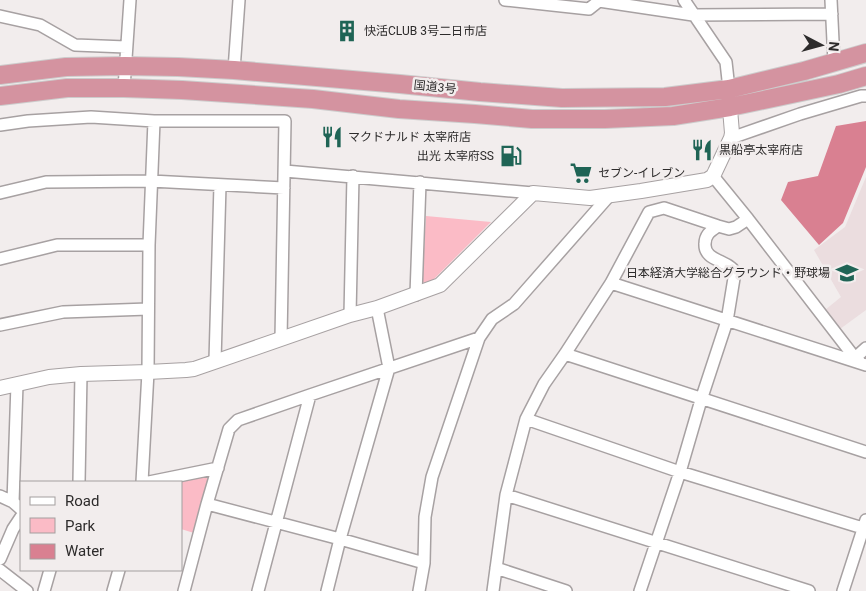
<svg xmlns="http://www.w3.org/2000/svg" width="866" height="591" font-family="Roboto,'Noto Sans JP',sans-serif">
  <style>
    .built { fill: #ebdddf }
    .green { fill: #fbbbc6 }
    .water { fill: #d98091 }
    .lines { fill: none; stroke-linecap: round; stroke-linejoin: round }
    .minor-casing { stroke: #a7a1a2; stroke-width: 14 }
    .tertiary-casing { stroke: #a7a1a2; stroke-width: 16 }
    .trunk-casing { stroke: #cdcccc; stroke-width: 20 }
    .minor { stroke: #fff; stroke-width: 11 }
    .tertiary { stroke: #fff; stroke-width: 14 }
    .trunk { stroke: #d493a0; stroke-width: 18 }
    .labels { text-anchor: middle; dominant-baseline: central; stroke-width: 5; stroke-linejoin: round; paint-order: stroke }
    .poi-label { font-size: 12px; fill: #2d2b2b; stroke: #f2eded; text-anchor: start }
    .street-label { font-size: 12px; fill: #2d2b2b; stroke: #f2eded }
  </style>
  <rect width="100%" height="100%" fill="#f2eded"/>
  <path class="built" d="M866,177v133l-26,19 -15,-19 16,-13 -27,-47 31,-23z"/>
  <path class="green" d="M426,216l65,6 -62,62 -7,-2z
    M205,476l6,6 -17,51 -13,-4v-47h-3z"/>
  <path class="water" d="M866,121v46l-23,56 -24,22 -38,-45 7,-18 30,-6 18,-50z"/>
  <g class="lines">
    <g class="minor-casing">
      <path id="minor" d="M505,0l84,9 10,-8 94,14 139,-1
        M684,0l42,62 3,27
        M831,0l3,62
        M0,16l40,9 35,20 51,2
        M234,70l5,-70
        M124,88l6,-88
        M0,125l28,-4 63,-4 63,4h131l-4,218
        M731,138l69,-24 61,-18h5
        M285,171l248,22
        M713,176l35,43 107,139 5,4
        M0,193l46,-11 105,-1 133,7
        M0,259l57,-14h92
        M611,283l255,82
        M416,295l4,-113
        M350,315l3,-139
        M0,325l63,-13 85,-3
        M565,354l301,98
        M855,358l11,-10
        M215,361l5,-176
        M526,419l154,53 186,57
        M79,482l2,-108
        M142,482l6,-110 1,-127 5,-124
        M149,482l69,-14
        M506,495l303,96
        M0,496l13,6 8,7
        M13,502l4,-118
        M207,504l133,35 84,24
        M0,559l13,-30 8,-12
        M496,568l70,23
        M0,570l27,21
        M44,591l6,-21
        M113,591l6,-21
        M184,591l23,-87 22,-75 9,-9 72,-25 169,-57
        M258,591l52,-196
        M327,591l13,-52 49,-171 -12,-60
        M419,591l5,-28 1,-46 7,-40 47,-139 13,-19 22,-15 95,-108
        M493,591l13,-96 20,-76 18,-35 21,-30 46,-71 38,-71 15,-4 54,18 11,3 7,-2 12,-8
        M640,591l40,-119 21,-72 26,-79 8,-49c-7,-12 -31,-11 -30,-28 0,-10 6,-13 13,-18
        M843,591l23,-71"/>
    </g>
    <g class="tertiary-casing">
      <path id="tertiary" d="M0,388l49,-11 32,-3 67,-2 38,-2 8,-1 156,-54 27,-7 63,-23 93,-92 57,5 51,-7 66,-11 6,-4 2,-4 16,-34 1,-5 -3,-36"/>
    </g>
    <g class="trunk-casing">
      <path id="trunk" d="M0,75l66,-8 59,-1 53,1 56,3 166,14 80,8 82,6 103,-1 64,-8 75,-18 62,-18
        M0,96l67,-8h57l58,2 131,9 86,10 76,5 57,5h73l68,-3 57,-9 109,-23 27,-8"/>
    </g>
    <use href="#minor" class="minor"/>
    <use href="#tertiary" class="tertiary"/>
    <use href="#trunk" class="trunk"/>
  </g>
  <defs>
    <g id="building-bare" transform="scale(1.725)"><path d="M-4-6H4V6H1V3H-1V6H-4ZM-2.5-4.3h1.7v1.8h-1.7ZM.8-4.3h1.7v1.8H.8ZM-2.5-1h1.7V.8h-1.7ZM.8-1h1.7V.8H.8Z" fill="#1f6455" stroke="#f2eded" stroke-width="2.5" paint-order="stroke"/></g>
    <g id="restaurant-bare" transform="scale(1.725)"><path d="M-5-6h1v4h1v-4h1v4h1v-4h1v5L-1.5 .5V6h-2V.5L-5-1ZM5-6V6H3V1.5H1.5Q1.5-4 5-6Z" fill="#1f6455" stroke="#f2eded" stroke-width="2.5" paint-order="stroke"/></g>
    <g id="fuel-bare" transform="scale(1.725)"><path d="M-5.5-6h7V0h2V4h1.3V-2.5L3-4.5l.8-.8L6-3V5H2.5V1h-1V6h-7ZM-4.2-4.7v3.2H.2V-4.7Z" fill="#1f6455" stroke="#f2eded" stroke-width="2.5" paint-order="stroke"/></g>
    <g id="supermarket-bare" transform="scale(1.725)"><path d="M-6-5.5h2.5l.6 2H6L4.5 2H-2.5L-4.4-4H-6ZM-1.5 3.2a1.3 1.3 0 1 0 .1 0ZM3 3.2a1.3 1.3 0 1 0 .1 0Z" fill="#1f6455" stroke="#f2eded" stroke-width="2.5" paint-order="stroke"/></g>
    <g id="university-bare" transform="scale(1.725)"><path d="M0-5L7-2L0 1L-7-2ZM-4 1L0 2.5L4 1V4Q0 6-4 4Z" fill="#1f6455" stroke="#f2eded" stroke-width="2.5" paint-order="stroke"/></g>
  </defs>
  <g fill-rule="evenodd">
    <use href="#building-bare" x="347" y="31"/>
    <use href="#restaurant-bare" x="332" y="137"/>
    <use href="#restaurant-bare" x="702" y="150"/>
    <use href="#fuel-bare" x="511" y="156"/>
    <use href="#supermarket-bare" x="581" y="173"/>
    <use href="#university-bare" x="847" y="273"/>
  </g>
  <g class="labels">
    <g class="poi-label">
      <text x="364" y="31">快活CLUB 3号二日市店</text>
      <text x="348" y="137">マクドナルド 太宰府店</text>
      <text x="719" y="150">黒船亭太宰府店</text>
      <text x="494" y="156" text-anchor="end">出光 太宰府SS</text>
      <text x="598" y="173">セブン-イレブン</text>
      <text x="830" y="273" text-anchor="end">日本経済大学総合グラウンド・野球場</text>
    </g>
    <g class="street-label">
      <text transform="translate(435 87) rotate(6)">国道3号</text>
    </g>
  </g>
  <rect x="20" y="481" width="162" height="90" fill="#f2eded" stroke="#a39f9f"/>
  <rect x="30" y="497" width="25" height="8" fill="#ffffff" stroke="#a39f9f"/>
  <text x="65" y="506" font-size="15" fill="#2d2b2b">Road</text>
  <rect x="30" y="518" width="25" height="15" fill="#fbbbc6" stroke="#a39f9f"/>
  <text x="65" y="531" font-size="15" fill="#2d2b2b">Park</text>
  <rect x="30" y="544" width="25" height="15" fill="#d98091" stroke="#a39f9f"/>
  <text x="65" y="556" font-size="15" fill="#2d2b2b">Water</text>
  <g transform="translate(821 45) rotate(96)" stroke="#f2eded" stroke-width="4" paint-order="stroke">
  <path d="M0-4L9 19L0 12L-9 19Z" fill="#2d2b2b"/>
  <text y="-8" font-size="14" font-weight="bold" text-anchor="middle" fill="#2d2b2b">N</text>
  </g>
</svg>
